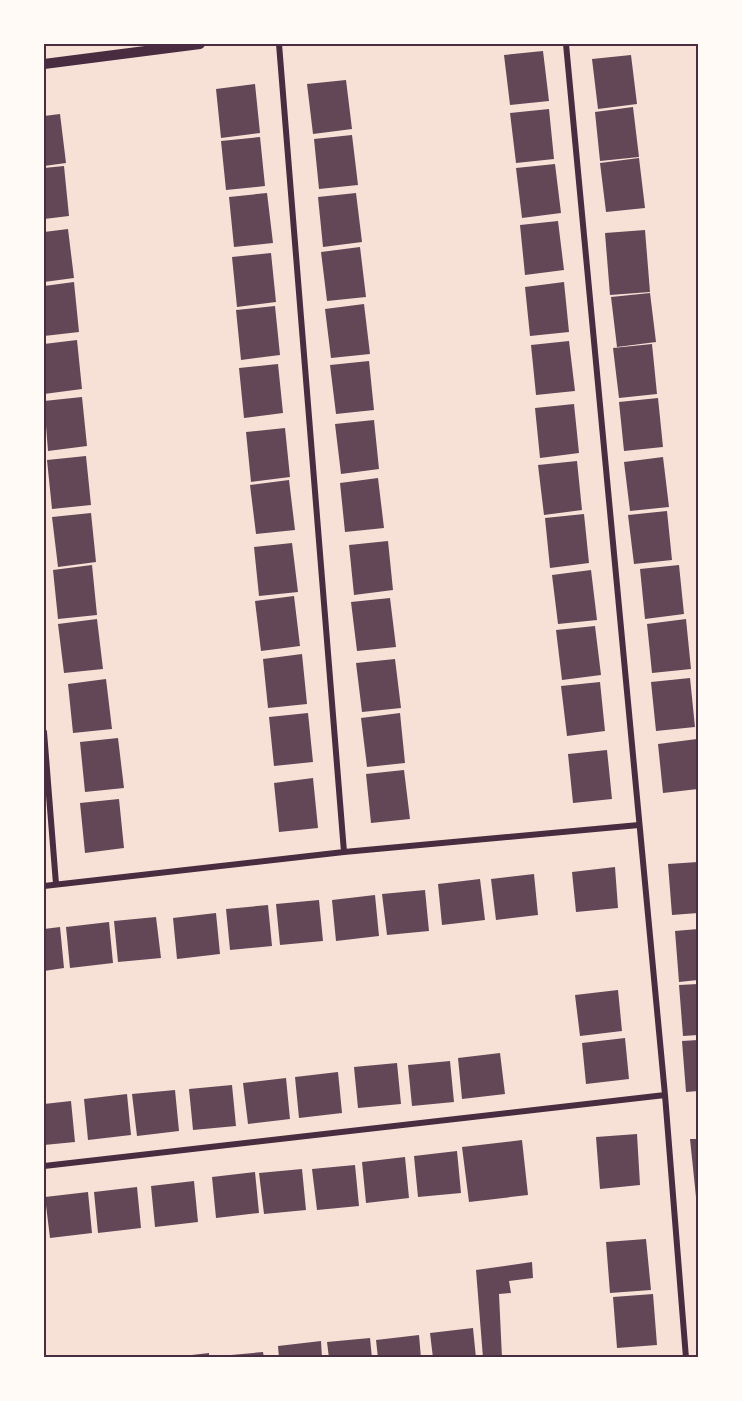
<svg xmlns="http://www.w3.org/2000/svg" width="742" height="1401" font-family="Barlow,sans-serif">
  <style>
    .building { fill: #644757 }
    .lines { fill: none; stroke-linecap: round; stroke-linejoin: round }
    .minor { stroke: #4a2c40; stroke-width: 6 }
    .tertiary { stroke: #4a2c40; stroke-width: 10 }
    .neatline { fill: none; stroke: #4a2c40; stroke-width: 2 }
  </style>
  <rect width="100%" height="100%" fill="#f7e1d7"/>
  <path class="building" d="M543,51l6,50 -39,4 -6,-50z
    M631,55l6,49 -39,5 -6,-50z
    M346,80l6,49 -39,5 -6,-50z
    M255,84l5,49 -39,5 -5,-49z
    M633,107l6,50 -39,4 -5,-49z
    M549,109l5,50 -38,4 -6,-50z
    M60,114l6,49 -22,3v-50z
    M352,135l6,50 -39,4 -5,-50z
    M260,137l5,49 -39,4 -5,-49z
    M639,158l6,50 -39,4 -6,-49z
    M555,164l6,49 -39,5 -6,-50z
    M64,166l5,50 -25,3v-51z
    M267,193l6,50 -39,4 -5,-50z
    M356,193l6,49 -39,5 -5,-50z
    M558,221l6,49 -39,5 -5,-50z
    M68,229l6,49 -30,4v-50z
    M645,230l5,62 -40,3 -5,-62z
    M360,247l6,50 -39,4 -6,-49z
    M271,253l5,49 -39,5 -5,-50z
    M74,282l5,50 -35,4v-50z
    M564,282l5,50 -39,4 -5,-49z
    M650,293l6,49 -39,5 -6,-50z
    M364,304l6,50 -39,4 -6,-49z
    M275,306l5,49 -39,5 -5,-50z
    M77,340l5,49 -38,5v-50z
    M569,341l6,50 -39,4 -5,-50z
    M652,344l5,50 -38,4 -6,-50z
    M369,361l5,49 -38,4 -6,-49z
    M278,364l5,49 -39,5 -5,-50z
    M82,397l5,49 -39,5 -4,-50z
    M658,398l5,49 -39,4 -5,-49z
    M574,404l5,49 -39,5 -5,-50z
    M374,420l5,49 -38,5 -6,-50z
    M285,428l5,49 -39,5 -5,-50z
    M86,456l5,49 -39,4 -5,-49z
    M663,457l6,50 -39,4 -6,-49z
    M577,461l5,49 -38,5 -6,-50z
    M378,478l6,50 -39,4 -5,-49z
    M289,480l6,50 -39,4 -6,-49z
    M667,511l5,49 -38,4 -6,-49z
    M91,513l5,49 -38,5 -6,-50z
    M584,514l5,49 -39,5 -5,-50z
    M388,541l5,49 -39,5 -5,-50z
    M292,543l6,49 -39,4 -5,-49z
    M92,565l5,50 -39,4 -5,-49z
    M679,565l5,49 -39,5 -5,-50z
    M591,570l6,50 -39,4 -6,-49z
    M294,596l6,50 -39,5 -6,-50z
    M390,598l6,49 -39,4 -6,-49z
    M97,619l6,50 -39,4 -6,-49z
    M686,619l5,50 -39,4 -5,-49z
    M595,626l6,49 -39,5 -6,-50z
    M302,654l5,50 -39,4 -5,-49z
    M395,659l6,49 -39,4 -6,-49z
    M690,678l5,49 -39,4 -5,-49z
    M106,679l6,50 -39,4 -5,-49z
    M600,682l5,49 -38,5 -6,-50z
    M308,713l5,49 -39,4 -5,-49z
    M400,713l5,50 -38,4 -6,-49z
    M118,738l6,50 -39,4 -5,-50z
    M697,739l1,50 -35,4 -5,-49z
    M607,750l5,49 -39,4 -5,-49z
    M404,770l6,49 -39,4 -5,-49z
    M313,778l5,50 -39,4 -5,-49z
    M119,799l5,49 -39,5 -5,-50z
    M698,862v51l-26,2 -4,-51z
    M615,867l3,41 -42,4 -4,-40z
    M534,874l4,41 -42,5 -5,-41z
    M480,879l5,41 -43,5 -4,-41z
    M425,890l4,41 -42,4 -5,-41z
    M375,895l4,41 -43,5 -4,-41z
    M319,900l4,41 -43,4 -4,-41z
    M268,905l4,41 -42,4 -4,-41z
    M216,913l4,41 -43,5 -4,-41z
    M156,917l5,41 -43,4 -4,-41z
    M109,922l4,41 -43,5 -4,-41z
    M60,927l4,41 -20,3v-42z
    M698,929v51l-19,2 -4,-51z
    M698,984v51l-15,1 -4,-51z
    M618,990l4,41 -42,5 -5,-41z
    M625,1038l4,41 -43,5 -4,-41z
    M698,1040v51l-12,1 -4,-51z
    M500,1053l5,41 -43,5 -4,-41z
    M450,1061l4,41 -42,4 -4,-41z
    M397,1063l4,41 -43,4 -4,-41z
    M338,1072l4,41 -43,5 -4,-41z
    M286,1078l4,41 -42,5 -5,-41z
    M232,1085l4,41 -43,4 -4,-41z
    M175,1090l4,41 -42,5 -5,-42z
    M127,1094l4,41 -43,5 -4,-41z
    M71,1101l4,41 -31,3v-41z
    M637,1134l3,51 -40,4 -4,-52z
    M690,1139h8v58h-2z
    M522,1140l6,55 -59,7 -7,-55z
    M457,1151l4,42 -43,4 -4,-41z
    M405,1157l4,41 -43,5 -4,-41z
    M355,1165l4,41 -42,4 -5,-41z
    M302,1169l4,41 -42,4 -5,-41z
    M255,1172l4,41 -43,5 -4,-41z
    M194,1181l4,41 -43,5 -4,-41z
    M137,1187l4,41 -43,5 -4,-41z
    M88,1192l4,41 -42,5 -5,-41z
    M646,1239l5,51 -41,3 -4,-51z
    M532,1262l1,16 -24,3 2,12 -12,1 3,64h-19l-7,-88z
    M653,1294l4,51 -40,3 -4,-51z
    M473,1328l3,30h-43l-3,-25z
    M419,1335l2,23h-43l-2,-18z
    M370,1338l2,20h-43l-2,-16z
    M321,1341l1,17h-43l-1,-12z
    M263,1352l1,6h-44v-2z
    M209,1353v5h-26v-2z"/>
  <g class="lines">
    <path class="minor" d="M279,44l65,808
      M566,44l99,1051 21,263
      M44,732l12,152
      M44,886l300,-34 295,-27
      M44,1166l621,-71"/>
    <path class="tertiary" d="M44,64l156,-20"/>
  </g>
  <rect width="742" height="1401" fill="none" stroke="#fffaf5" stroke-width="90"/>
  <rect x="45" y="45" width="652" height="1311" class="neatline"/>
</svg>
